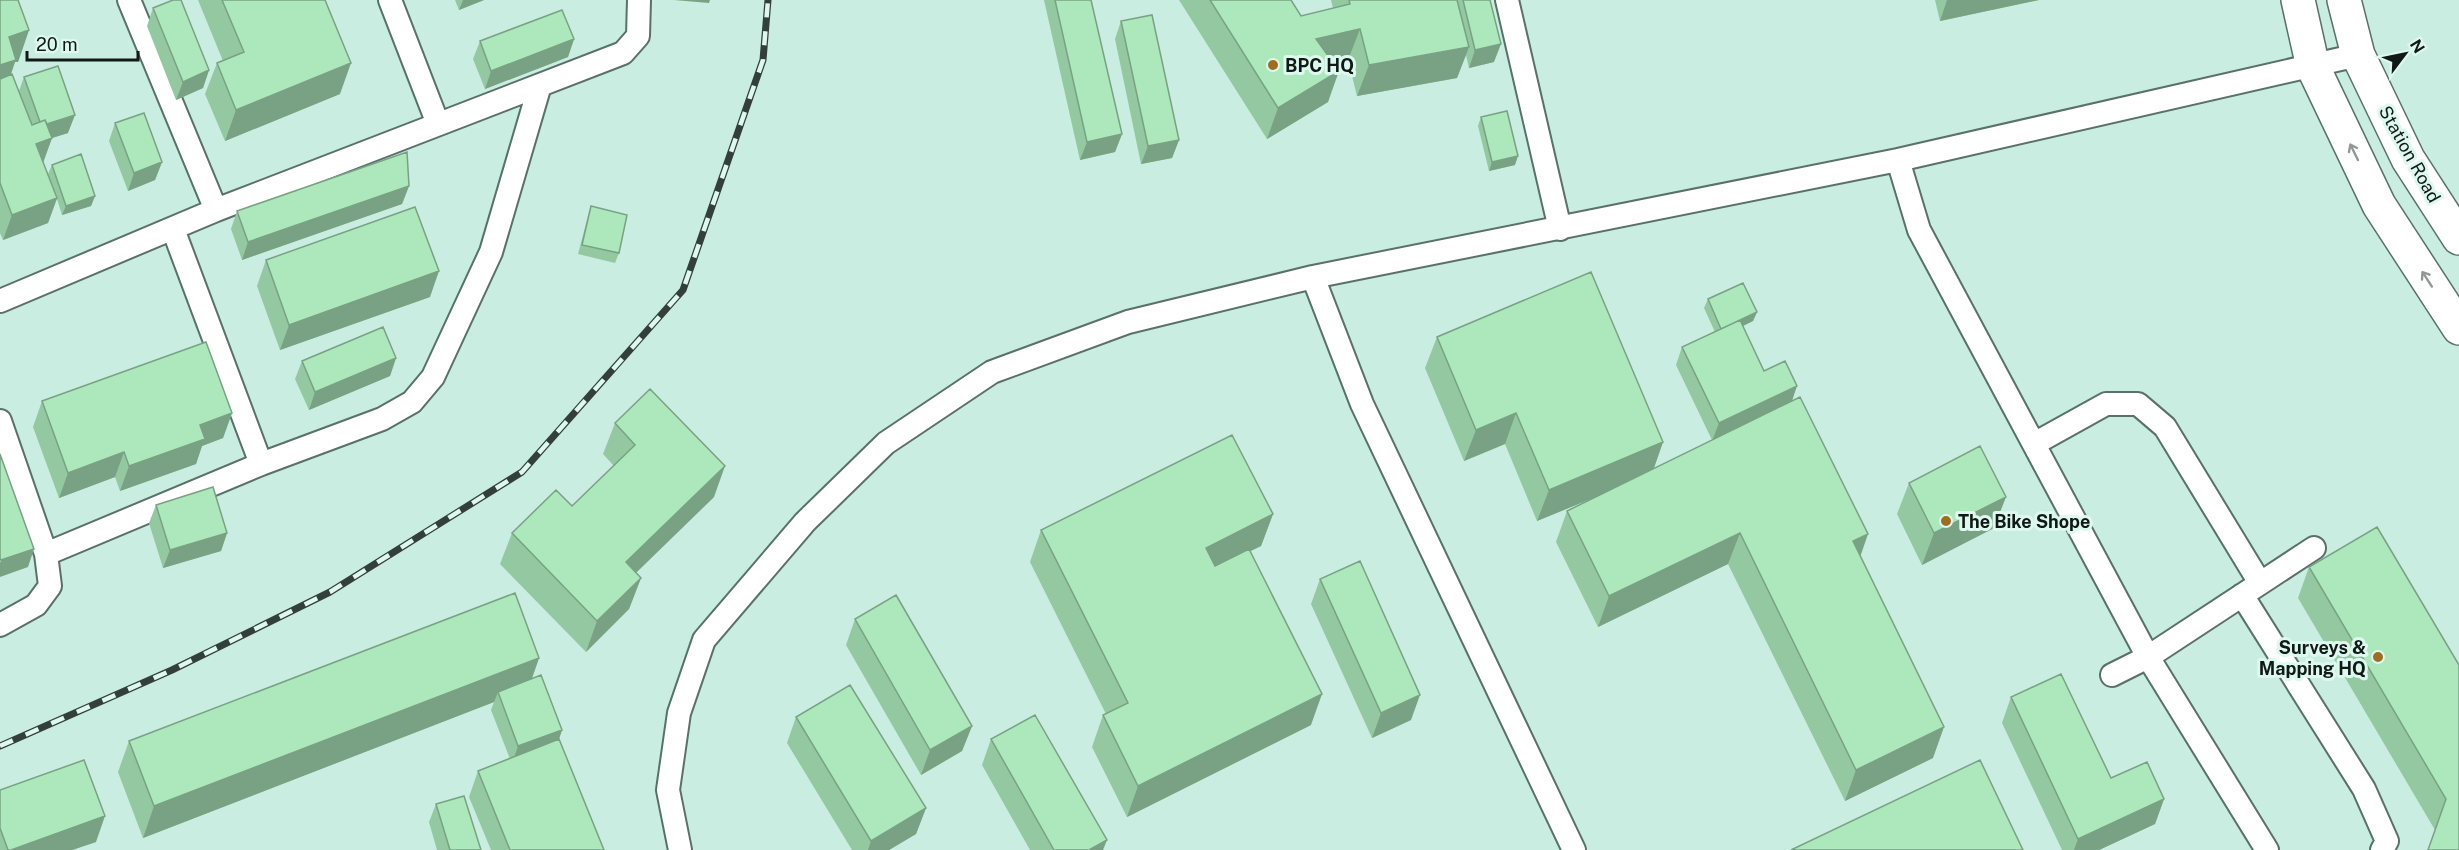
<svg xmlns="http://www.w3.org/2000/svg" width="2459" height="850" font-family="'Public Sans',sans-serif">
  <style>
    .built { fill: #c9ede0 }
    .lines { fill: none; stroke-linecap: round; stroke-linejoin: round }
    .service-casing { stroke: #597169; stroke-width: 26 }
    .minor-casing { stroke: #597169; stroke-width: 36 }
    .service { stroke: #fff; stroke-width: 22 }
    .minor { stroke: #fff; stroke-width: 33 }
    .rail-casing { stroke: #333f3b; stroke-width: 7 }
    .rail { stroke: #ddf8ee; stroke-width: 4.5; stroke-dasharray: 14; stroke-linecap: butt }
    .wall { fill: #94c8a1 }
    .shaded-wall { fill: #78a283 }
    .building { fill: #ace8bb; stroke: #78a283; stroke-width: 1.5 }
    .oneway { stroke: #939896 }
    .poi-dot { fill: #9e6d21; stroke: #ddf8ee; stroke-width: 2 }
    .labels { text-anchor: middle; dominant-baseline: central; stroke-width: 6; stroke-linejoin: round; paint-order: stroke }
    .poi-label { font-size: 18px; font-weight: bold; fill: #101916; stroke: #ddf8ee; text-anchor: start }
    .street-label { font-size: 18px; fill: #101916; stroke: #ddf8ee }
  </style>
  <rect width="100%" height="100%" fill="#ddf8ee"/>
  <path class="built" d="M0,0h2459v850h-2459z"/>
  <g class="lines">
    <g class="service-casing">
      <path id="service" d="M129,0l87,210
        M390,0l48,124
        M1507,0l53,229
        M1898,160l21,70 229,427 119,193
        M173,229l88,235
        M1313,277l49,127 212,446
        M0,301l216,-91 407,-157 15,-17 1,-36
        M0,421l46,133 4,32 -14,19 -36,20
        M2034,444l72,-40h32l27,23 95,156
        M46,554l215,-90 121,-45 30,-17 21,-25 58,-125 49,-167
        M2242,595l122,194 23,52 -5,9
        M2112,675l36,-18 166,-109
        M680,850l-12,-60 11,-77 25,-73 101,-118 81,-79 106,-71 136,-50 185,-45 585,-117 460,-105"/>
    </g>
    <g class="minor-casing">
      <path id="minor" d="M2298,0l15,67 66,138 80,123
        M2344,0l14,55 50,104 51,79"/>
    </g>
    <use href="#service" class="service"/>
    <use href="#minor" class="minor"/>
    <g class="rail-casing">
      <path id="rail" d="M0,746l172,-76 158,-78 192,-120 161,-182 80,-230 5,-60"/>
    </g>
    <use href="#rail" class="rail"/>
  </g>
  <path class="wall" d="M0,0l29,30 -11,32h-3l-4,12 8,17 5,-14 44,56 -16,5 -9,24 5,12 4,-9 43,31 -4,10 -29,9 -5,-16 -9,24 -45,17 -3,-7z
    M198,0h127l15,94 -115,47 -20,-47 12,-31 6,-2z
    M455,0h29l-25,10z
    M1044,0h47l31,134 -7,18 -35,8z
    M1179,0h112l10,16 32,-8 -2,-8h159l4,62 -25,6 -3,-13 -9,23 -100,18 -9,-36 -14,3 -6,39 -61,37z
    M1935,0h104l-99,21z
    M153,8l56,62 -6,18 -27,12 -29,-74z
    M1121,21l58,119 -7,18 -31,6 -26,-125z
    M574,39l-6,18 -83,32 -12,-30 7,-18z
    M1481,117l34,48 -26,6 -11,-45z
    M115,123l47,39 -7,18 -27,11 -19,-50z
    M409,186l-7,18 -160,56 -11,-31 6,-18z
    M591,206l28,47 -4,10 -37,-9 10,-38z
    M266,260l164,37 -150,53 -23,-64z
    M1708,299l49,13 -4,9 -10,5 21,45 28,30 68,154 73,203 -88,43 -117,-237 -130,63 -42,-85 11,-31 28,-14 -58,24 -32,-77 -41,17 -39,-93 12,-31 226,105 -10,27 59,-29 -36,-75 6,-18 33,-15 -11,-24z
    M396,358l-6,18 -81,34 -14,-31 7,-18z
    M42,401l190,12 -9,25 -21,8 -6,18 -76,27 -5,-14 -56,21 -26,-71z
    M615,423l99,74 -78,76 5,5 -12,31 -43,43 -86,-88 12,-31 60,-27 42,-40 -11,-12z
    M1909,483l85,45 -72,37 -25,-51z
    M156,505l71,28 -6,18 -58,17 -14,-45z
    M1273,514l-12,32 -11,5 61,174 -184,92 -35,-70 11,-32 3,-1 -76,-152 11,-32z
    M2309,567l150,98v185l-24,-20 -137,-232z
    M1320,579l91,141 -39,18 -61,-134z
    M855,619l117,107 -10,25 -41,24 -75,-130z
    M539,658l-7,21 30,51 -3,9 45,111h-113l-22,-53 9,-26 32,-12 -19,-49 3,-8 -351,136 -25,-66 11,-31z
    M2011,697l100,81 53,21 -9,25 -56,26h-37l-60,-127z
    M796,717l130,91 -10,26 -27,16h-37l-65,-107z
    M991,739l112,111h-73l-48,-85z
    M0,790l96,52 -24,8h-72z
    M436,804l45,46h-44l-8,-28z"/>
  <path class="shaded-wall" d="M463,0h21l-25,10z
    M674,0h36l-1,3z
    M1947,0h92l-99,21z
    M1360,29l-12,31 -43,10 11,-31z
    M29,30l-11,32h-3l-10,29 -5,2v-31l9,-25z
    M574,39l-6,18 -83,32 6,-18z
    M1501,44l-7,18 -25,6 6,-18z
    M1469,47l-12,31 -100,18 12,-31z
    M351,63l-11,31 -115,47 11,-31z
    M209,70l-6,18 -27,12 7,-18z
    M1339,71l-11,31 -61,37 11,-31z
    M75,115l-7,18 -16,5 -9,25 -16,6 14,-43z
    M1122,134l-7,18 -35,8 7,-18z
    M1179,140l-7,18 -31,6 7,-18z
    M1518,156l-3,9 -26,6 3,-9z
    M162,162l-7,18 -27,11 6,-18z
    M409,186l-7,18 -160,56 6,-18z
    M95,196l-4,10 -29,9 4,-9z
    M57,198l-9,25 -45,17 9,-25z
    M439,271l-9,26 -150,53 9,-25z
    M1757,312l-4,9 -35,17 3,-9z
    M396,358l-6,18 -81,34 6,-18z
    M1797,386l-6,18 -79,37 7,-18z
    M232,413l-9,25 -21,8 -6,18 -76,27 9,-25 71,-41z
    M1516,413l-11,31 -41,17 12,-31z
    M1663,442l-11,32 -115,47 12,-31z
    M124,452l-9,25 -56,21 9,-25z
    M725,466l-11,31 -100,97 12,-32z
    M2006,497l-12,31 -72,37 12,-32z
    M1273,514l-12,32 -67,33 12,-31z
    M227,533l-6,18 -58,17 7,-18z
    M1740,533l-12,31 -130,63 11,-31z
    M1868,534l-11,32 -4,-25z
    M34,549l-6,18 -28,10v-14l1,-3z
    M641,578l-12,31 -43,43 11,-31z
    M539,658l-11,31 -30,3 -4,10 -351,136 11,-32z
    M1322,694l-11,31 -184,92 11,-31z
    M1420,695l-9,25 -39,18 9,-25z
    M972,726l-10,25 -41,24 9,-25z
    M1944,727l-11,31 -88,43 11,-31z
    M562,730l-6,18 -44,16 6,-18z
    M2164,799l-9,25 -56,26h-25l4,-11z
    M926,808l-10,26 -27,16h-21l3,-9z
    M105,816l-9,26 -24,8h-61z
    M1107,840l-4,10h-14z"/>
  <path class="building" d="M0,0h18l11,30 -20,7 7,23 -16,5z
    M173,0h8l28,70 -26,12 -30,-74z
    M222,0h103l26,63 -115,47 -19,-47 27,-11z
    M1055,0h36l31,134 -35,8z
    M1210,0h81l10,16 49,-12 -1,-4h108l12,47 -100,18 -9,-36 -44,10 23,32 -61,37z
    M1463,0h27l11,44 -26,6z
    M562,10l12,29 -83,32 -11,-30z
    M1152,15l27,125 -31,6 -27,-125z
    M58,66l17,49 -28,9 -2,-4 -5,2 -16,-45z
    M12,74l20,51 13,-5 7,18 -16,6 21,54 -45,17 -12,-32v-104z
    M1507,111l11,45 -26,6 -11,-45z
    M144,113l18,49 -28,11 -19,-50z
    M407,152l2,34 -161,56 -11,-31z
    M81,154l14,42 -29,10 -14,-41z
    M591,206l36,9 -8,38 -37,-8z
    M415,207l24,64 -150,54 -23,-65z
    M1591,272l72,170 -114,48 -33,-77 -40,17 -39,-93z
    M1743,283l14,29 -36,17 -13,-30z
    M1740,320l24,51 21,-10 12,25 -78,37 -37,-76z
    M383,327l13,31 -81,34 -13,-31z
    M206,342l26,71 -32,12 5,14 -76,27 -5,-14 -56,21 -26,-72z
    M650,389l75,77 -99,96 15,16 -44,43 -85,-88 44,-43 16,16 63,-61 -20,-22z
    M1800,397l68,137 -15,7 91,186 -88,43 -116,-237 -131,63 -42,-85z
    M1232,435l41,79 -67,34 9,18 34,-17 73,145 -184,92 -35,-71 25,-12 -87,-173z
    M1980,446l26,51 -72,36 -25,-50z
    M0,454l34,95 -33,11 -1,-2z
    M213,487l14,46 -57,17 -14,-45z
    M2377,527l82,138v185h-31l18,-51 -137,-232z
    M1360,561l60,134 -39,18 -61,-134z
    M515,593l24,65 -385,148 -25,-65z
    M896,595l76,131 -42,24 -75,-131z
    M2061,674l50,104 36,-16 17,37 -86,40 -67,-142z
    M541,675l21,55 -44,16 -20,-54z
    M850,685l76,123 -55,33 -75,-124z
    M1035,715l72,125 -18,10h-35l-63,-111z
    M559,739l45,111h-94l-32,-79z
    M84,760l21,56 -94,34h-3l-8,-22v-38z
    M1980,760l43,90h-232z
    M464,796l17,54h-31l-14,-46z"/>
  <defs><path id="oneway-shaft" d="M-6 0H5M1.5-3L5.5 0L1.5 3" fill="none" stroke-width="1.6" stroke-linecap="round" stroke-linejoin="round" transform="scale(1.5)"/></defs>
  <g class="oneway">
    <use href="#oneway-shaft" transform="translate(2354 152) rotate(-116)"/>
    <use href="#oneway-shaft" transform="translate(2427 279) rotate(-123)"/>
  </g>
  <g class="poi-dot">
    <circle cx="1273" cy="65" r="6"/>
    <circle cx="1946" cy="521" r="6"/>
    <circle cx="2378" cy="657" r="6"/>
  </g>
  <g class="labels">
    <g class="poi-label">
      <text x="1285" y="65">BPC HQ</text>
      <text x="1958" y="521">The Bike Shope</text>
      <text x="2366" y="647" text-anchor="end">Surveys &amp;<tspan x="2366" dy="21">Mapping HQ</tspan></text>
    </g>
    <g class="street-label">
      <text transform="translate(2410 154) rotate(61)">Station Road</text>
    </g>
  </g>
  <g transform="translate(2405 54) rotate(58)" stroke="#ddf8ee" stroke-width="4.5" paint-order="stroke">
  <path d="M0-4.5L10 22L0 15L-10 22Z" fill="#101916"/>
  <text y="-9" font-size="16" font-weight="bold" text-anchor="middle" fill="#101916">N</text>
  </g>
  <path d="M27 51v9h111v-9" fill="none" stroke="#101916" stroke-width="3"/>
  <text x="36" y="51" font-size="18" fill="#101916" stroke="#ddf8ee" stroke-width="4.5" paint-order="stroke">20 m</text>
</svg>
